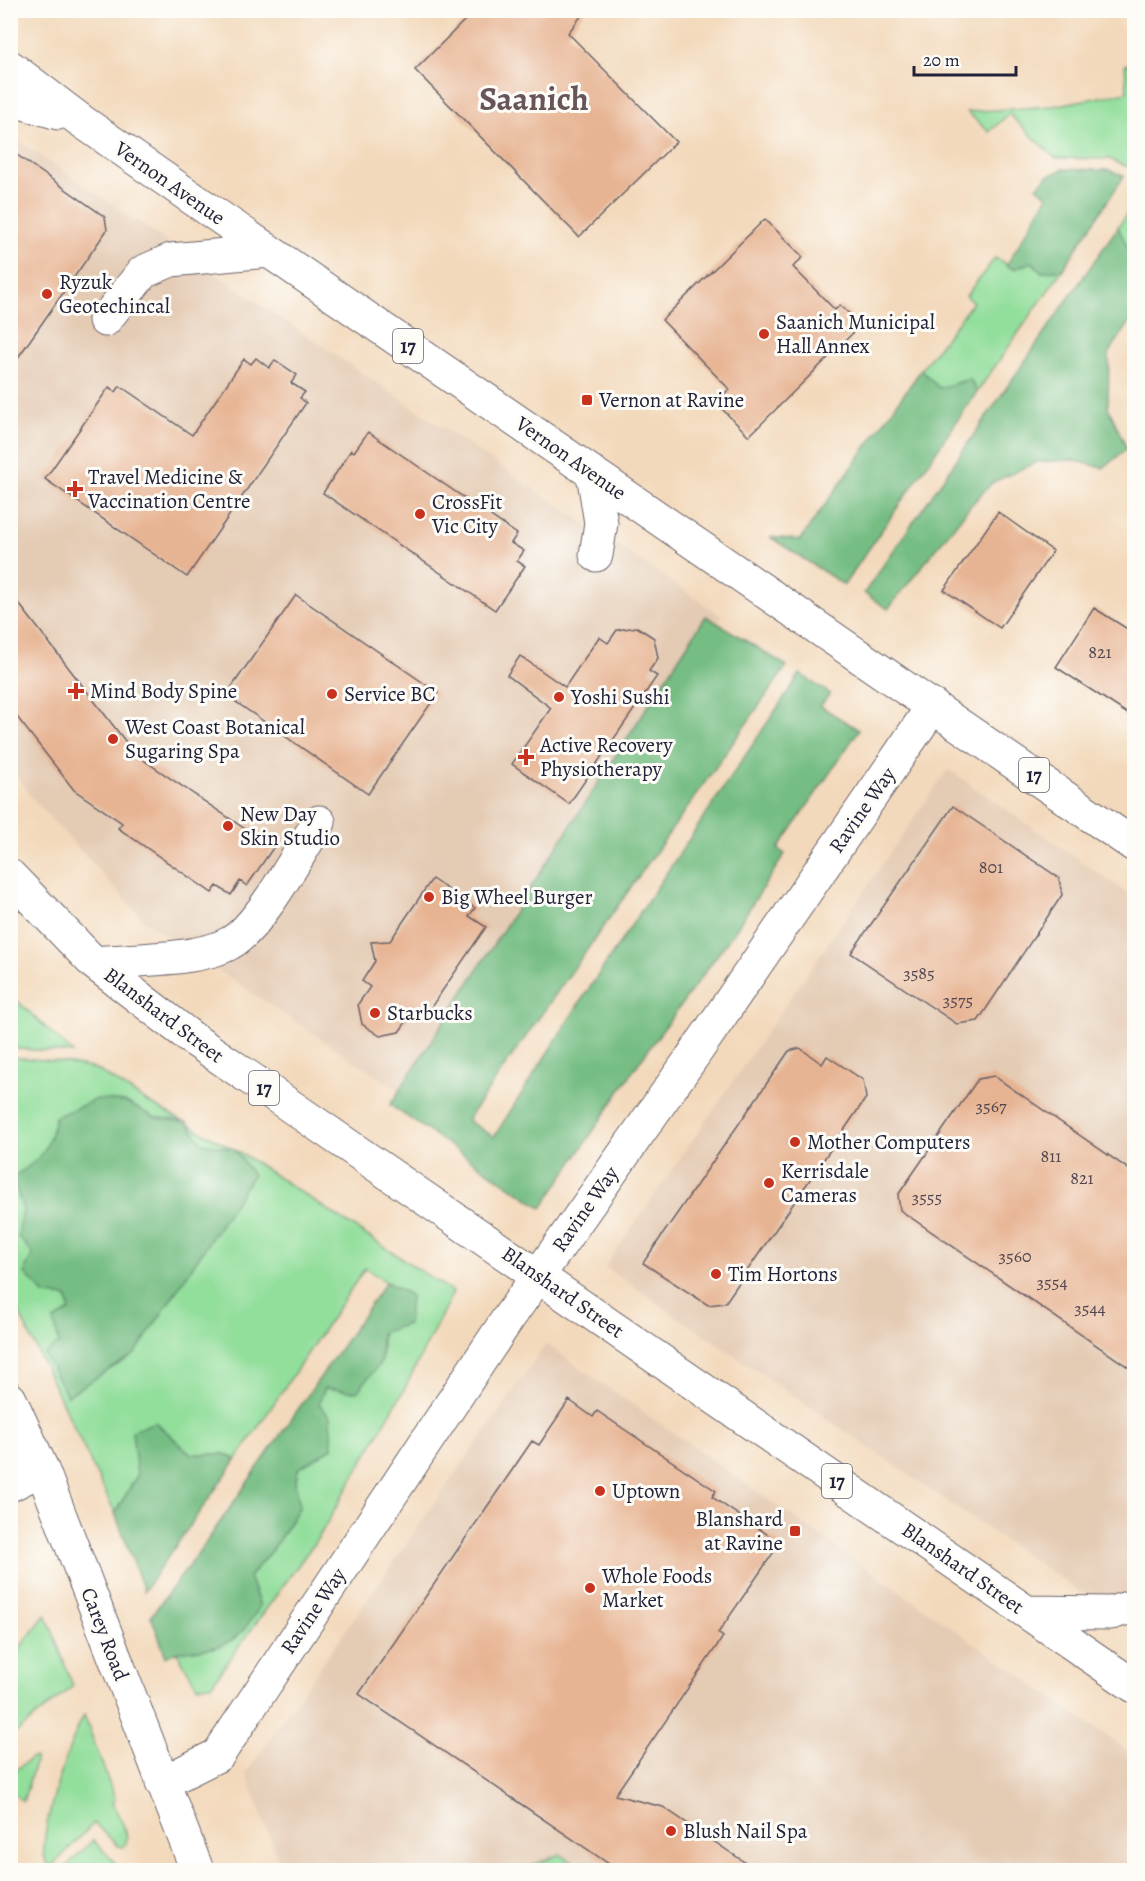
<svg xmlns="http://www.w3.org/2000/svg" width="1145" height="1881" font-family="Alegreya,serif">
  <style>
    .built { fill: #e4cbb4 }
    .green { fill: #92de9b; stroke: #5a806b; stroke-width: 1.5 }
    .forest { fill: #75bd83; stroke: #4c705f; stroke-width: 1.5 }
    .building { fill: #e7b493 }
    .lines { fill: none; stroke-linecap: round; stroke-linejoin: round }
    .minor-casing { stroke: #6b6268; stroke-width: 35 }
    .tertiary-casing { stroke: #6b6268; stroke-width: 35 }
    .trunk-casing { stroke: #6b6268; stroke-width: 35 }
    .minor { stroke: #fff; stroke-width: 33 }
    .tertiary { stroke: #fff; stroke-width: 33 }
    .trunk { stroke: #fff; stroke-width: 33 }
    .poi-dot { fill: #c8321e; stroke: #fdfcf7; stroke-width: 2 }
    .labels { text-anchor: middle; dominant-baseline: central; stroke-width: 6; stroke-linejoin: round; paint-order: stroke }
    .number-label { font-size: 18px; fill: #534651 }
    .shield { fill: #fdfcf7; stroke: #646373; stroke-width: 1.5 }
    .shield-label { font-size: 20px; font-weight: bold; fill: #22223b }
    .street-label { font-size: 21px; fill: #22223b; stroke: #fdfcf7 }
    .poi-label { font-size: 21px; fill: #22223b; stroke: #fdfcf7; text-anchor: start }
    .town-label { font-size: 33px; font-weight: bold; fill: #67555a; stroke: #fdfcf7 }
  </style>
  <rect width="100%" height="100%" fill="#fdfcf7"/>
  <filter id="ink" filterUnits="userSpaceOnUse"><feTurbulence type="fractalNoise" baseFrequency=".0167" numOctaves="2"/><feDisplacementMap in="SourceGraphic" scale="12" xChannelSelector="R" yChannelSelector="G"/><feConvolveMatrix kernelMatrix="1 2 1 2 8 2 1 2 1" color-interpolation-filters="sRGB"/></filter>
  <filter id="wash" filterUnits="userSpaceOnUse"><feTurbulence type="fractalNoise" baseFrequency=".008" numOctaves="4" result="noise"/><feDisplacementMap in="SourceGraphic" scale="24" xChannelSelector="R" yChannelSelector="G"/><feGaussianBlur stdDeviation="1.35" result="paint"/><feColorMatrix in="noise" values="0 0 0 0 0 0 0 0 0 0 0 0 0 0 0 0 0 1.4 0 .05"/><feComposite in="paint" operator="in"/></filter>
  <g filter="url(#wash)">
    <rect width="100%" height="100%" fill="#f3d9bb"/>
    <path class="built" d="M11,136l711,480 -324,474 -252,-168 -113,-123 -22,-31z
      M948,769l186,129v731l-529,-362z
      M546,1344l588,411v115h-852l-36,-97z"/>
    <path class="green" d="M1134,62v96l-6,9 -19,-8 -54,-1 -46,-44 -20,18 -22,-20 86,-6 74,-14 -2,-27z
      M1134,203v59l-16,-35z
      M995,258l19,10 18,-6 10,10 21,-3 -86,123 -38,-4 -18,-18 52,-68 -7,-6z
      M11,995l62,58 -62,-5z
      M11,1057l44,4 41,8 50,32 98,54 209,137 -49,98 -84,145 -109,150 -14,1 -21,-35 38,-3 46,-42 -11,-29 26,-31 25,-40 -5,-22 3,-15 34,-21 -14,-44 7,-16 56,-26 5,-80 -21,-14 -129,192 -11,-6h-34l-35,-32 -19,54 -22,37 -104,-217z
      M46,1614l27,72 -62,51v-78z
      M84,1715l31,84 -3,4c5,12 21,32 12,44l-6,-1 -24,-23 -44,45c-2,-4 -5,-9 -6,-13 -2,-33 25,-111 40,-140z
      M31,1758h4v5l-12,39 -12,-11v-17z
      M93,1840l29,30h-59z
      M560,1854l24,16h-62z"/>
    <path class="forest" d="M1063,169l46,1 15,6 -61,93 -21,3 -10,-10 -18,7 -8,-3 42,-70 -11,-9 9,-10z
      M1118,227l16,35v55l-25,35 -1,55 19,42 -24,19 -31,-8 -35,2 -44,20 -22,23 -83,104 -24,-16z
      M921,370l18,18 31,-9 7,13 -133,193 -74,-48 30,3z
      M706,616l81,50 -320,454 27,17 84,-132 222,-331 30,20 -10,12 39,24 -81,119 7,5 -53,81 -97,133 -93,140 -152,-103z
      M97,1099l29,3 28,15 33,5 15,21 32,6 19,26 -118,179 -68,42 -23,-42 15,-10 -5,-24 16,-9 -3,-14 -22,-2 -21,-23 9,-18 -15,-18 5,-26 -11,-33c30,-17 36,-26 43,-60z
      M386,1282l24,13 -2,29 -27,9v29l-24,30 -32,-4 -6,16 11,13 2,31 -34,21 -3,15 5,22 -25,40 -26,31 11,29c-11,20 -24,37 -48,42 -16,4 -31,0 -46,9l-15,-41 49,-65z
      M155,1422l36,32h34l11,6 -92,131 -29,-78 22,-37 -5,-45z"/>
    <g id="blocks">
      <path class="building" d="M475,10h111l-18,23 108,109 -97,95 -164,-167z
        M10,150l95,67 2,13 -97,139z
        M765,219l38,38 -10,10 42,43 5,-5 21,20 -112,111 -33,-33 13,-14 -67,-69z
        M256,358l13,10 6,-8 22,15 -6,8 14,9 -5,6 6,5 -119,174 -142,-98 64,-92 7,5 4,-6 72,49 52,-76 7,5z
        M368,432l149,102 -6,9 13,8 -7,10 8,5 -30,44 -172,-117 28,-43 3,2z
        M998,512l55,39 -53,77 -56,-38z
        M10,592l126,163 137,93 -26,38 -7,-5 -9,14 -14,-9 -5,7 -94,-65 4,-5 -48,-33 -64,-82z
        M296,595l142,98 -70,101 -142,-99z
        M1094,608l40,25v85l-78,-51z
        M637,627l17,11 4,20 -9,13 8,5 -88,128 -57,-40 39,-56 -44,-33 13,-19 45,31 34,-50 9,6 9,-13z
        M953,806l106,72 3,17 -84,126 -21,3 -106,-71z
        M432,879l43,29 -6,8 17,11 -65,95 -10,-7 -12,17 -19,4 -18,-12 -4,-20 12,-17 -8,-6 13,-20 -4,-19 19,-1z
        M800,1048l22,16 5,-8 36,24 3,18 -141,205 -17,2 -65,-42 146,-212z
        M994,1076l140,97v198l-234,-161 -2,-15 80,-116z
        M569,1400l24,17 4,-6 119,80 -4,6 68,46 -62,90 5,4 -108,158 48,12 93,63h-138l-259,-176 173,-253 7,4z"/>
    </g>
  </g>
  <g filter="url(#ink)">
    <use href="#blocks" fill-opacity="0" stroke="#6b6268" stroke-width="1.5"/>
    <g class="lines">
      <g class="minor-casing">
        <path id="minor" d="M10,1485l32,-16"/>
      </g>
      <g class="tertiary-casing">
        <path id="tertiary" d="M10,1399l32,70 155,401
          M162,1783l56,-28 289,-435 188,-267 238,-347"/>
      </g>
      <g class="trunk-casing">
        <path id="trunk" d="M10,67l70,53 122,85 932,640
          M10,99l48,14
          M105,320l38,-48 28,-12 98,-9
          M593,473l8,50 -5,32
          M10,876l84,87 99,76 941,647
          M94,963c38,-4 104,-2 136,-20 30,-16 69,-91 89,-121
          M1027,1612l84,1 23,-7"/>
      </g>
      <use href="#minor" class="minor"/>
      <use href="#tertiary" class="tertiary"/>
      <use href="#trunk" class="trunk"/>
    </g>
  </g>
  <g class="poi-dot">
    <circle cx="47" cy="294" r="6"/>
    <circle cx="764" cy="334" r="6"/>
    <rect x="581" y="394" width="12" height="12" rx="3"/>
    <path d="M72 480h6v6h6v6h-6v6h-6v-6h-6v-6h6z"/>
    <circle cx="420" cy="514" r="6"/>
    <path d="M73 682h6v6h6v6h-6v6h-6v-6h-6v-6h6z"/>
    <circle cx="332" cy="694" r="6"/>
    <circle cx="559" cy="697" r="6"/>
    <circle cx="113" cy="739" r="6"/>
    <path d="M523 748h6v6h6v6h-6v6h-6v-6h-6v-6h6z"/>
    <circle cx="228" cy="826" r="6"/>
    <circle cx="429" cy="897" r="6"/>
    <circle cx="375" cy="1013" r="6"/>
    <circle cx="795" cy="1142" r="6"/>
    <circle cx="769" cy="1183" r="6"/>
    <circle cx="716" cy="1274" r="6"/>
    <circle cx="600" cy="1491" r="6"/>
    <rect x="789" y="1525" width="12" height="12" rx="3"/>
    <circle cx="590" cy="1588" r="6"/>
    <circle cx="671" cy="1831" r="6"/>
  </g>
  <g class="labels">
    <g class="number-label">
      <text x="1100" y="652">821</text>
      <text x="991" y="867">801</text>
      <text x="919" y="973">3585</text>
      <text x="958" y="1000">3575</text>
      <text x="991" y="1106">3567</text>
      <text x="1051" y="1156">811</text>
      <text x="1082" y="1178">821</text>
      <text x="927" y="1197">3555</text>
      <text x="1015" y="1256">3560</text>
      <text x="1052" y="1282">3554</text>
      <text x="1090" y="1308">3544</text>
    </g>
    <g class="shield">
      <rect x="393" y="329" width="30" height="34" rx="4.5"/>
      <rect x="1019" y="758" width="30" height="34" rx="4.5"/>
      <rect x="249" y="1071" width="30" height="34" rx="4.5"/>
      <rect x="822" y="1464" width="30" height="34" rx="4.5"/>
    </g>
    <g class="shield-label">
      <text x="408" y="346">17</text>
      <text x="1034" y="775">17</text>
      <text x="264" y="1088">17</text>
      <text x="837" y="1481">17</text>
    </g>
    <g class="street-label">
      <text transform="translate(170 183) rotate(35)">Vernon Avenue</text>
      <text transform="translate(571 458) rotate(35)">Vernon Avenue</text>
      <text transform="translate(862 810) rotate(-55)">Ravine Way</text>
      <text transform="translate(164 1015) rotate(37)">Blanshard Street</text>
      <text transform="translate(585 1209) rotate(-55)">Ravine Way</text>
      <text transform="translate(563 1292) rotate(35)">Blanshard Street</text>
      <text transform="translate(963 1568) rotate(35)">Blanshard Street</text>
      <text transform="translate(313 1611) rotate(-56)">Ravine Way</text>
      <text transform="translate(105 1634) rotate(69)">Carey Road</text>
    </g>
    <g class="poi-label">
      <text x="59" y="282">Ryzuk<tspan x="59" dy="24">Geotechincal</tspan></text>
      <text x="776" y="322">Saanich Municipal<tspan x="776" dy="24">Hall Annex</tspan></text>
      <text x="599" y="400">Vernon at Ravine</text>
      <text x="88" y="477">Travel Medicine &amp;<tspan x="88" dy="24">Vaccination Centre</tspan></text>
      <text x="432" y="502">CrossFit<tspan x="432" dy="24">Vic City</tspan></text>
      <text x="90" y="691">Mind Body Spine</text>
      <text x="344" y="694">Service BC</text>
      <text x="571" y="697">Yoshi Sushi</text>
      <text x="125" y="727">West Coast Botanical<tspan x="125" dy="24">Sugaring Spa</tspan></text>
      <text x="540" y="745">Active Recovery<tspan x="540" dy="24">Physiotherapy</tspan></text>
      <text x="240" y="814">New Day<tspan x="240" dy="24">Skin Studio</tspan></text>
      <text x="441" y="897">Big Wheel Burger</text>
      <text x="387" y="1013">Starbucks</text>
      <text x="807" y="1142">Mother Computers</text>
      <text x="781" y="1171">Kerrisdale<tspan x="781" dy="24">Cameras</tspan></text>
      <text x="728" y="1274">Tim Hortons</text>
      <text x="612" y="1491">Uptown</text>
      <text x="783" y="1519" text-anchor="end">Blanshard<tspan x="783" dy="24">at Ravine</tspan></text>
      <text x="602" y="1576">Whole Foods<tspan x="602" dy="24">Market</tspan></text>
      <text x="683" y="1831">Blush Nail Spa</text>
    </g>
    <g class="town-label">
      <text x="534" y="98">Saanich</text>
    </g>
  </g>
  <rect width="1145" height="1881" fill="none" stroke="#fdfcf7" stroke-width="36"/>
  <path d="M914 66v9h102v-9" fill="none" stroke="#22223b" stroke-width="3"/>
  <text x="923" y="66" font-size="18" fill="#22223b" stroke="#fdfcf7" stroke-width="4.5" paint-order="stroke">20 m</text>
</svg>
